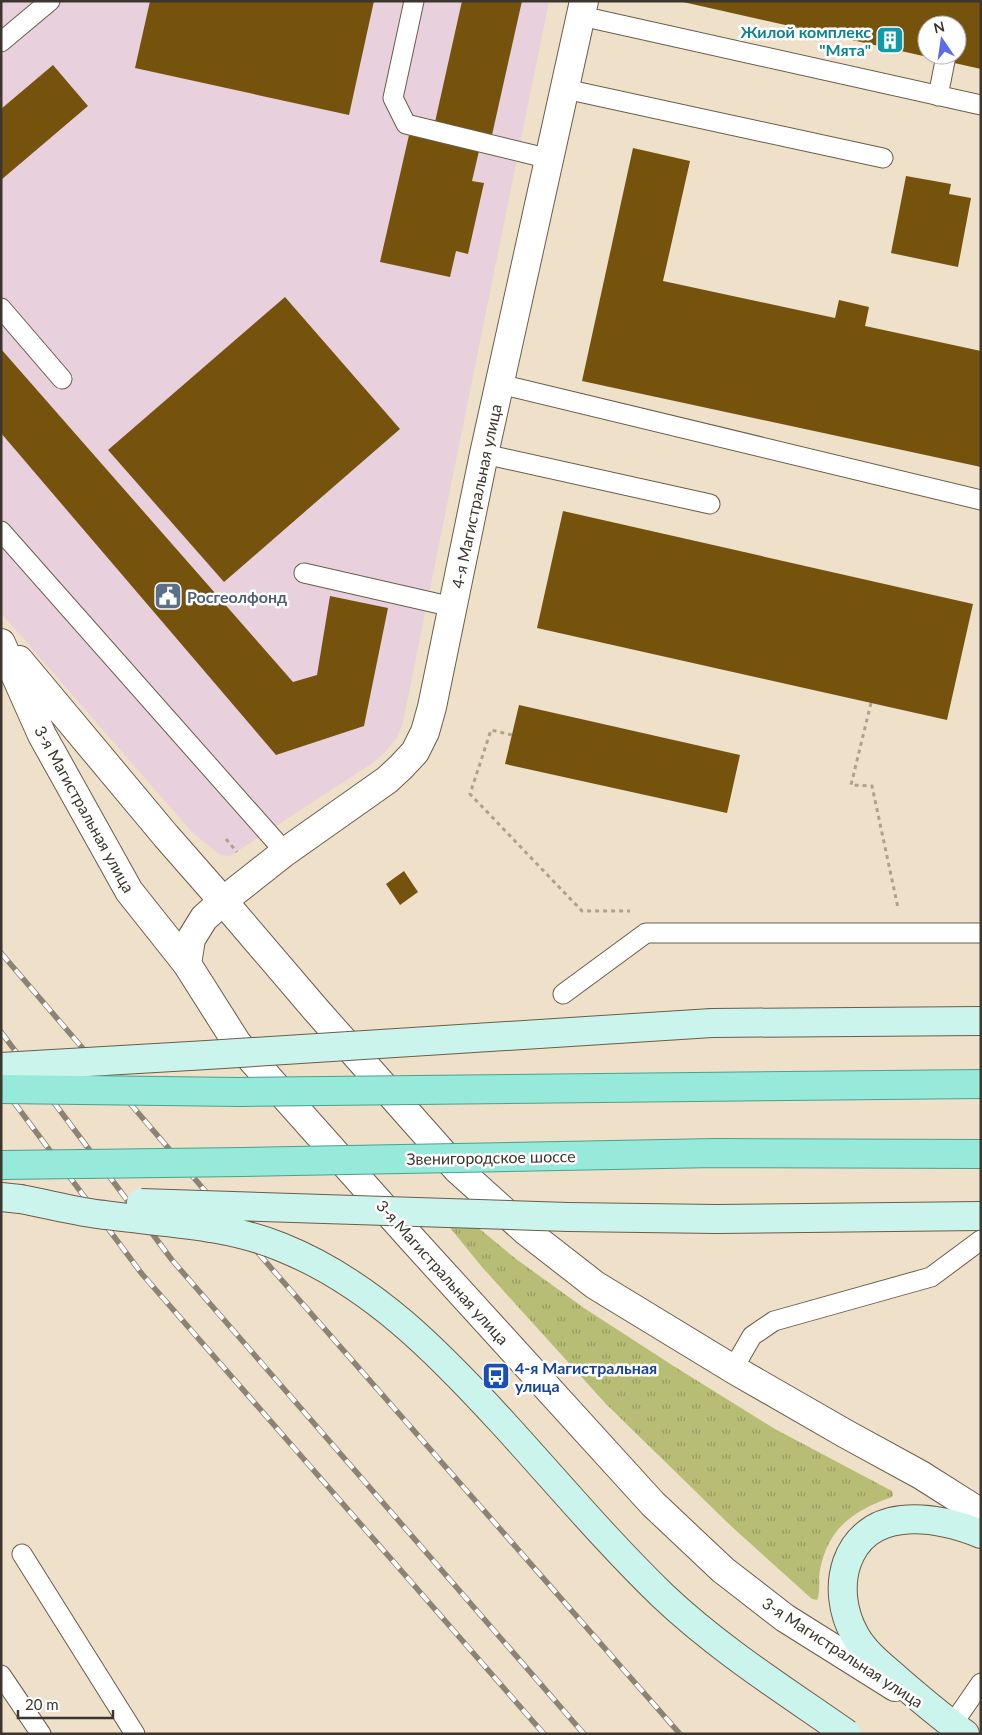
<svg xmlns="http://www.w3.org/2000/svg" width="982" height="1735" font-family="Lato,sans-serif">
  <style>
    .commercial { fill: #e8d0dc }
    .grass { fill: url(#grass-tufts) }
    .building { fill: #76530d; fill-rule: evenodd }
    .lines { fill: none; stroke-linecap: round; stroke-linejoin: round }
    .service-casing { stroke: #6a5d4a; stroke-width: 21 }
    .minor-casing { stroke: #6a5d4a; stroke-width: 30 }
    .tertiary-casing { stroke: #6a5d4a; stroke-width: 30 }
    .secondary-casing { stroke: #6a5d4a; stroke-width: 30 }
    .path { stroke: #ada291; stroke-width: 3; stroke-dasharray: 4 4; stroke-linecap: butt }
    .service { stroke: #fff; stroke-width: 19 }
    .minor { stroke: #fff; stroke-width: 28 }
    .tertiary { stroke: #fff; stroke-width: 28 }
    .secondary { stroke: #cbf4ed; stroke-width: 28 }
    .rail-casing { stroke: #8c8374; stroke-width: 5.5 }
    .rail { stroke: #fff; stroke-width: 4; stroke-dasharray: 11; stroke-linecap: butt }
    .secondary-bridge-casing { stroke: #6a5d4a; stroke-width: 30; stroke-linecap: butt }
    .primary-bridge-casing { stroke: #4aa18e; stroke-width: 30; stroke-linecap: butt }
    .secondary-bridge { stroke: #cbf4ed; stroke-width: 28 }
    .primary-bridge { stroke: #97e9da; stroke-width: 28 }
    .labels { text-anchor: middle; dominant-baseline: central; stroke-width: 5; stroke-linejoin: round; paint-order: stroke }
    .culture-label { font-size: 16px; font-weight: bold; fill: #0d838f; stroke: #fff; text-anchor: end }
    .street-label { font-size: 16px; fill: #3c362e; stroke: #fff }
    .service-label { font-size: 16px; font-weight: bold; fill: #4e5e75; stroke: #fff; text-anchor: start }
    .transit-label { font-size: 16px; font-weight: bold; fill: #164399; stroke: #fff; text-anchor: start }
  </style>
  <defs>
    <pattern id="grass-tufts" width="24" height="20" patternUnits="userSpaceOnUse" patternTransform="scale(1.25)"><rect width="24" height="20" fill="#b8bd76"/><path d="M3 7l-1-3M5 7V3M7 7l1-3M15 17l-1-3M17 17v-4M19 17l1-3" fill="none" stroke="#979a61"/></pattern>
  </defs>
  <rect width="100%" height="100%" fill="#eee0c9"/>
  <path class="commercial" d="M1,1h548l-146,721 -6,16 -11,13 -12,11 -144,94 -10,-1 -28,-23 -191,-219z"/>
  <path class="grass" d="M447,1224l29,2 40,33 68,49 88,57 103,64 117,62 1,4 -1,2c-38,13 -64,31 -72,73 -2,9 1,22 -3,30l-5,-1 -81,-73 -125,-122 -124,-137z"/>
  <path class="building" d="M150,1h224l-25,114 -214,-47z
    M462,1h60l-30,134 -57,-13z
    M683,1h298v68l-298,-67zM927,25h30v30h-30z
    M53,65l35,41 -87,74v-71z
    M409,135l70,16 -7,30 12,2 -16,71 -12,-3 -6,26 -70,-15z
    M633,148l57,13 -27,120 172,37 4,-18 30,7 -4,19 116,25v116l-399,-86z
    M906,176l45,8 -2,10 22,4 -13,69 -67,-14z
    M285,297l115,132 -176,153 -116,-132z
    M1,349l292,333 24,-7 13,-79 58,12 -24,118 -88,29 -275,-322z
    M563,511l410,93 -26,116 -410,-92z
    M519,705l221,50 -13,58 -222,-49z
    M404,871l14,21 -18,13 -14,-21z"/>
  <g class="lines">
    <g class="service-casing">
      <path id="service" d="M414,1l-21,97 13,26 144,35
        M581,16l400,89
        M1,42l49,-41
        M565,89l318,69
        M938,96l7,-35
        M1,308l61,71
        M500,384l481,116
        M484,454l226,50
        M1,531l284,321
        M304,573l149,34
        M563,994l83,-61h335
        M733,1369l19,-33 22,-15 157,-44 50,-37
        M22,1554l113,180
        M1,1675l40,59
        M952,1725l29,-42"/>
    </g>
    <g class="minor-casing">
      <path id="minor" d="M1,643l41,92 87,156 58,73
        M19,660l147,176 57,65"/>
    </g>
    <g class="tertiary-casing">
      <path id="tertiary" d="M584,1l-100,453 -52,253 -7,25 -10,20 -14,15 -14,13 -102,72 -62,49 -19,17 -13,21 -4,25 50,79 174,195 242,266 70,66 62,48 110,69
        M223,901l94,110 140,158 70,63 68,53 138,84 113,65 75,41 60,38"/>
    </g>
    <g class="secondary-casing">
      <path id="secondary" d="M712,1023l269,-2
        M1,1197l19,2
        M965,1734c-24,-17 -46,-36 -68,-55 -16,-14 -32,-26 -42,-44 -26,-46 -11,-109 47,-115 28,-3 54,4 79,14"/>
    </g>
    <path class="path" d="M871,703l-20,82 21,1 26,122
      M512,735l-21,-5 -21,64 112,117h48
      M226,839l11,13"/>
    <use href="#service" class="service"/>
    <use href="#minor" class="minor"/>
    <use href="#tertiary" class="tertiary"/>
    <use href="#secondary" class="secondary"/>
    <g class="rail-casing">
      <path id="rail" d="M1,953l271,316 408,465
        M1,1032l171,228 412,474
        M1,1085l141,189 402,460"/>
    </g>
    <use href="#rail" class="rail"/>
    <g class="secondary-bridge-casing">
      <path id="secondary-bridge" d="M1,1067l206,-12 505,-32
        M20,1199c28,5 57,13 85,16 59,8 120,9 176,32 90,36 158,106 222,176 53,58 104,119 160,173 56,53 121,94 184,138
        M141,1203l427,14 149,2 264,-3"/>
    </g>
    <g class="primary-bridge-casing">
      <path id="primary-bridge" d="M1,1089l239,3 741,-8
        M1,1165l242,-3 473,-9 265,1"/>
    </g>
    <use href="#secondary-bridge" class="secondary-bridge"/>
    <use href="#primary-bridge" class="primary-bridge"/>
  </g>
  <defs>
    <g id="building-square" transform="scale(1.4375)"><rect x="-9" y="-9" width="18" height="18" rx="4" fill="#0f9aa8" stroke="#fff"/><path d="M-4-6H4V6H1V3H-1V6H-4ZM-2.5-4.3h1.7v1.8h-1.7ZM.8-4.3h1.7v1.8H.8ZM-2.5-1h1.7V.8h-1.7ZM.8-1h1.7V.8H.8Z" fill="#fff"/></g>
    <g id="civic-square" transform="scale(1.4375)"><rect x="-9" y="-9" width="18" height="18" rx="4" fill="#5c6f8a" stroke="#fff"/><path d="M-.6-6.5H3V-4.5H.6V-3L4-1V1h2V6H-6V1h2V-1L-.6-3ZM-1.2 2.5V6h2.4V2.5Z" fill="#fff"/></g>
    <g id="bus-square" transform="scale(1.4375)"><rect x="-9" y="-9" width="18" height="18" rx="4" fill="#1a4fb4" stroke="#fff"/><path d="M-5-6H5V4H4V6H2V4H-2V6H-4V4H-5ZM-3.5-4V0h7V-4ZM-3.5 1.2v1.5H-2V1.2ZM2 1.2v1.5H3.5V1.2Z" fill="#fff"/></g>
  </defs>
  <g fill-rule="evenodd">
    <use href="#building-square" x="890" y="40"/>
    <use href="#civic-square" x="168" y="596"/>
    <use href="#bus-square" x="496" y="1376"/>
  </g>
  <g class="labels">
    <g class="culture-label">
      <text x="871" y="31">Жилой комплекс<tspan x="871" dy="18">"Мята"</tspan></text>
    </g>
    <g class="street-label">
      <text transform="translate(476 496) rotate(-78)">4-я Магистральная улица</text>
      <text transform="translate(85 809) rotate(61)">3-я Магистральная улица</text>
      <text transform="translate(491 1157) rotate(-1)">Звенигородское шоссе</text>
      <text transform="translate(443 1272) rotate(48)">3-я Магистральная улица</text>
      <text transform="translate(843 1652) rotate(33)">3-я Магистральная улица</text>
    </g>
    <g class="service-label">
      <text x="187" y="596">Росгеолфонд</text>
    </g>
    <g class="transit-label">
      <text x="515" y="1367">4-я Магистральная<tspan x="515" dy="18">улица</tspan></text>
    </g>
  </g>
  <rect width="982" height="1735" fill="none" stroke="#3c362e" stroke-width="5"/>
  <g transform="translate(942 40) rotate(347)"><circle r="24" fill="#ffffff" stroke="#b1afab"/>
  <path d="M0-4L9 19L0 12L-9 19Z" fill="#5e6de5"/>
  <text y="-8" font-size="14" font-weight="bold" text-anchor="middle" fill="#3c362e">N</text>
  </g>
  <path d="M18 1710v8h95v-8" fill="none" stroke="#3c362e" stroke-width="2.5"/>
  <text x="25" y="1710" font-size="15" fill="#3c362e" stroke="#ffffff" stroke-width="4" paint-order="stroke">20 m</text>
</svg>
